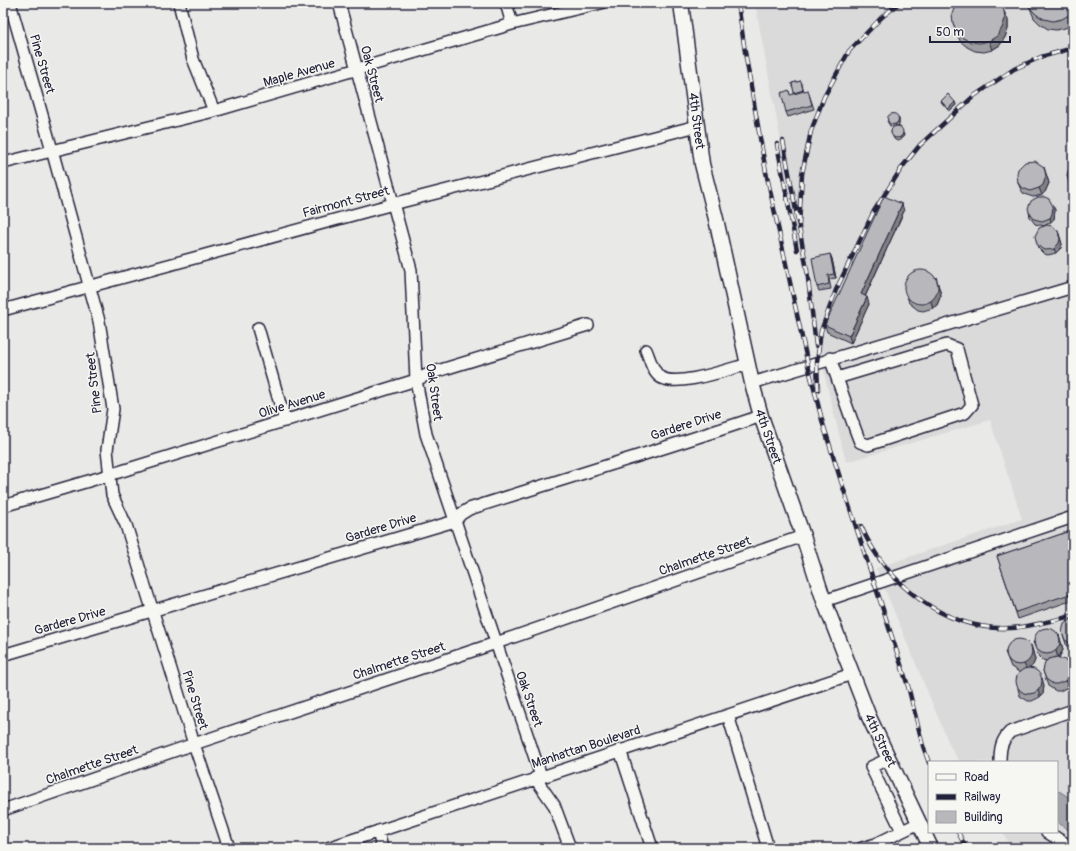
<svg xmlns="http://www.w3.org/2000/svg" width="1076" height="851" font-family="Pangolin,sans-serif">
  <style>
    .built { fill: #dadada }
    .water { fill: #a5a5ac; stroke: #71717f }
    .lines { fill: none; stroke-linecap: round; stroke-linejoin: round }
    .minor-casing { stroke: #22223b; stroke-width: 14 }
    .major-casing { stroke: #22223b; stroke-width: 17 }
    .minor { stroke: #f6f6f2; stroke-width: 11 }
    .major { stroke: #f6f6f2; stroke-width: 14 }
    .rail-casing { stroke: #22223b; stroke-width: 4.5 }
    .rail { stroke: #f6f6f2; stroke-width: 3; stroke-dasharray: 9; stroke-linecap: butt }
    .wall { fill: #9e9ea2; stroke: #22223b }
    .shaded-wall { fill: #818184; stroke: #22223b }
    .building { fill: #b8b8bc; stroke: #22223b }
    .labels { text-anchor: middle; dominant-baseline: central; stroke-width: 3; stroke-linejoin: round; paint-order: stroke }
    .street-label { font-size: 13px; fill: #22223b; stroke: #f6f6f2 }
  </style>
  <rect width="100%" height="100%" fill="#e9e9e7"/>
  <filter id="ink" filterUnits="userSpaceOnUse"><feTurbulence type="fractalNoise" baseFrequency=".025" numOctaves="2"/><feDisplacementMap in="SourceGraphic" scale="8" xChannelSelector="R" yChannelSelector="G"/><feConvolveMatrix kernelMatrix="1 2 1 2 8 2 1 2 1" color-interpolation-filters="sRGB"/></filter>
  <g filter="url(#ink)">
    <path class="built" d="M755,3h318v845h-61l-10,-16h55v-70h-97l-10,-16 -74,-178 146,-49 -32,-99 -144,42 -20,-80z"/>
    <path class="water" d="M1059,791l14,9v33l-16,-11v-29z"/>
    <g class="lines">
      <g class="minor-casing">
        <path id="minor" d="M10,3l42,147 47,171 14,88 -6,41 5,45 14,30 68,219 35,104
          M179,3l14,56 21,52
          M339,3l72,267 5,110 10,54 115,342
          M506,3l6,21
          M3,163l211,-52 298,-87 89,-21
          M3,310l390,-106 304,-78
          M258,328l27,93
          M646,350c4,9 6,21 14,27 17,11 69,-8 88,-13
          M830,358c10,28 19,56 30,84l8,3 97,-32 7,-8 -15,-56 -10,-4 -110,33
          M752,383l321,-96
          M3,506l106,-31 307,-95 15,-7 157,-48
          M824,601l249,-84
          M3,655l452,-134 6,-7 8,-5c97,-31 195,-60 292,-93
          M728,715l40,133
          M620,750l32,98
          M888,759l-17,8 31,64
          M1000,762c0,-13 1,-21 10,-30l63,-22
          M535,778l19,27 16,43
          M3,810l191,-66 302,-101 307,-107
          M378,831l4,17
          M1047,832l25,16
          M328,848l524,-174
          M862,848l14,-4 43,-21"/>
      </g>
      <g class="major-casing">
        <g id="major">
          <path id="s1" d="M681,3l21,161 14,55 36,164 9,33 42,120 21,65 45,116 62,131"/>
        </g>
      </g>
      <use href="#minor" class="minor"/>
      <use href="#major" class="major"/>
      <g class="rail-casing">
        <path id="rail" d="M738,3l7,49 21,120 42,193 15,59 18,57 67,205 15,60 6,17
          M783,141l24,129 9,76
          M777,144l20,106
          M799,225l3,-51 9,-43 13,-34 25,-46 33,-34 17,-14
          M818,390l-1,-28 4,-31 15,-41 38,-79 29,-45 17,-21 23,-21 31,-28 40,-27 27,-12 32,-9
          M861,526c25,58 84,105 149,102 22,-1 42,-8 63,-12
          M958,832l8,16"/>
      </g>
      <use href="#rail" class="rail"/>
    </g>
    <path class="wall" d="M1028,3h45v21l-8,4 -9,2 -8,-1 -8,-5 -6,-6z
      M1008,20v9l-3,8 -5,8 -8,5 -8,2 -9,-1 -8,-4 -7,-6 -7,-18z
      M801,81l3,10 5,3 5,15 -26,8 -2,-5 5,-17 4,-1 -3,-11z
      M941,101l14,1 1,3 -7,6 -7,-8z
      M899,119v6l-2,1 7,9 -3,5 -4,1 -3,-2 -3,-7 3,-5 -4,-1 -3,-5z
      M1073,165v25l-3,-2 -1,-5z
      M1046,174l3,9 -4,9 -3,3 -9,2 -9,-3 -3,-4 -3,-7z
      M1053,206l2,4 -1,9 -3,3 -7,4 -9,-2 -5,-7 -1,-5z
      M904,211l-39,86 4,7 -18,39 -24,-11 -2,-7z
      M1058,231l4,13 -1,4 -5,5 -8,2 -4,-1 -6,-6 -1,-4z
      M830,254l2,5 4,19 -7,1 2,10 -12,2 -2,-4z
      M936,277l5,18 -4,10 -4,3 -10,3 -5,-1 -9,-7 -2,-7z
      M1073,530v70l-55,19 -21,-63z
      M1073,619v32l-6,-4 -5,-15z
      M1059,635l2,7 2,8 -4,8 9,6 3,7 1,9 -4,7 -8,4h-4l-8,-5 -5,-15 4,-10 -5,-1 -3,-3 -6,-15z
      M1031,645l2,7 2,8 -2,5 -3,3 14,17 -1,9 -3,3 -8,4h-4l-8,-5 -2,-7 1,-17 -8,-5 -6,-15z"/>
    <path class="shaded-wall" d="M1073,10v14l-4,-9z
      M1004,11l4,9v9l-3,8 -5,8 -8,5 -3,-9z
      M955,102l1,3 -7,6 -1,-2z
      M898,117l1,2v6l-3,2 -1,-2z
      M903,133l1,2 -3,5 -1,-2z
      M1044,167l5,16 -4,9 -3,3 -3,-7z
      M902,204l2,7 -41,90 -2,-7z
      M1053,206l2,4 -1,9 -3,3 -1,-4z
      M1058,231l4,13 -1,4 -5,5 -2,-4z
      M830,254l2,5 4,19 -2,-4z
      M936,277l5,18 -4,10 -4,3 -2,-6z
      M867,297l2,7 -18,39 -2,-7z
      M1059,635l2,7 2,8 -5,8 -2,-7z
      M1031,645l2,7 2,8 -2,5 -6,6 -3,-7z
      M1068,664l3,7 1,9 -4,7 -3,-6z
      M1042,678l2,7 -1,9 -3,3 -2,-7z"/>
    <path class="building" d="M957,3h44l3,8 1,8 -3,9 -5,8 -8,5 -9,2 -9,-1 -8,-4 -6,-6 -4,-9 -1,-9 3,-8z
      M1028,3h45v7l-4,5 -7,4 -9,2 -9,-2 -7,-4 -6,-6z
      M1073,53v19l-3,-6 -1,-5z
      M801,81l2,9 -9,3 -2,-10z
      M789,90l1,5 18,-5 4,15 -26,7 -5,-19z
      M948,94l7,8 -7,7 -7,-8z
      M887.5 119a5.5 5.5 0 1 1 11 0a5.5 5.5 0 1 1-11 0Z
      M891 132a6 6 0 1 1 12 0a6 6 0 1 1-12 0Z
      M1035,161l9,6 2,9 -3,9 -4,3 -9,3 -9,-4 -3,-4 -1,-9 1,-5 7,-7z
      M1073,165v21l-4,-3 -2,-8 1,-4z
      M884,196l18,8 -41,90 6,3 -18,39 -24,-11z
      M1038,197h7l4,2 4,7 -1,8 -2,4 -8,3 -8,-2 -5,-7 -1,-4 3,-7z
      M1047,225l5,1 6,5 2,8 -1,4 -5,6 -8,1 -4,-1 -5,-5 -2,-8 4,-8z
      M830,254l4,20 -6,1 1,9 -12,3 -5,-29z
      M904 287a17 17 0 1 1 34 0a17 17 0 1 1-34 0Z
      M1073,530v63l-57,19 -19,-56z
      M1073,619v26l-8,-5 -3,-8 2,-8 4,-3z
      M1034 641a13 13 0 1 1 26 0a13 13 0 1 1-26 0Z
      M1006 652a13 13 0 1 1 26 0a13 13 0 1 1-26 0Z
      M1073,655v12l-1,-1v-9z
      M1057,657l8,3 3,4 2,9 -5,8 -8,3h-4l-7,-5 -3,-8 2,-9 4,-3z
      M1016 681a13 13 0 1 1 26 0a13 13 0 1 1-26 0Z"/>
  </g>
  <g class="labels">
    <g class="street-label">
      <text transform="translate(42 64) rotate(74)">Pine Street</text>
      <text transform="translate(299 73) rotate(-16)">Maple Avenue</text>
      <text transform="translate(372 74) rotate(75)">Oak Street</text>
      <text stroke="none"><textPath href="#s1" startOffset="119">4th Street</textPath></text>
      <text transform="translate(346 202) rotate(-15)">Fairmont Street</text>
      <text transform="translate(94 383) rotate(-97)">Pine Street</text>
      <text transform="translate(434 392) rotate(82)">Oak Street</text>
      <text transform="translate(292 404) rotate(-17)">Olive Avenue</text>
      <text transform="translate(686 425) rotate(-18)">Gardere Drive</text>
      <text stroke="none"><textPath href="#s1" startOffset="443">4th Street</textPath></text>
      <text transform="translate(381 528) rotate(-17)">Gardere Drive</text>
      <text transform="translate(705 556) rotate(-19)">Chalmette Street</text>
      <text transform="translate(70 621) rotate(-16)">Gardere Drive</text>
      <text transform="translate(399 661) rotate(-18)">Chalmette Street</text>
      <text transform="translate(529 699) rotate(71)">Oak Street</text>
      <text transform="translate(195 700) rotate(73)">Pine Street</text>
      <text stroke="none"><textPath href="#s1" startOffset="767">4th Street</textPath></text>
      <text transform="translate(586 747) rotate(-18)">Manhattan Boulevard</text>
      <text transform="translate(92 765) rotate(-19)">Chalmette Street</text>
    </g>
  </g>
  <rect width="1076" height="851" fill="none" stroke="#f6f6f2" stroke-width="16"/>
  <rect x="8" y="8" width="1060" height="835" fill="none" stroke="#22223b" stroke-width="1.5" filter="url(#ink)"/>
  <rect x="928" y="761" width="130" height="72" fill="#f6f6f2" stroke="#a1a1a9"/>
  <rect x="936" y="774" width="20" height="6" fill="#f6f6f2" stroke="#a1a1a9"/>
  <text x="964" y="781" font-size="12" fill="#22223b">Road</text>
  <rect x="936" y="794" width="20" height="6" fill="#22223b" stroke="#a1a1a9"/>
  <text x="964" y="801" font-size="12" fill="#22223b">Railway</text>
  <rect x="936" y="811" width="20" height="12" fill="#b8b8bc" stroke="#a1a1a9"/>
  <text x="964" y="821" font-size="12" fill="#22223b">Building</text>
  <path d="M930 36v6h80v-6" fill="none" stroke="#22223b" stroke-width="2"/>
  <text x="936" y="36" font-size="12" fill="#22223b" stroke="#f6f6f2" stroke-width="3" paint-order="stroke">50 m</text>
</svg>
